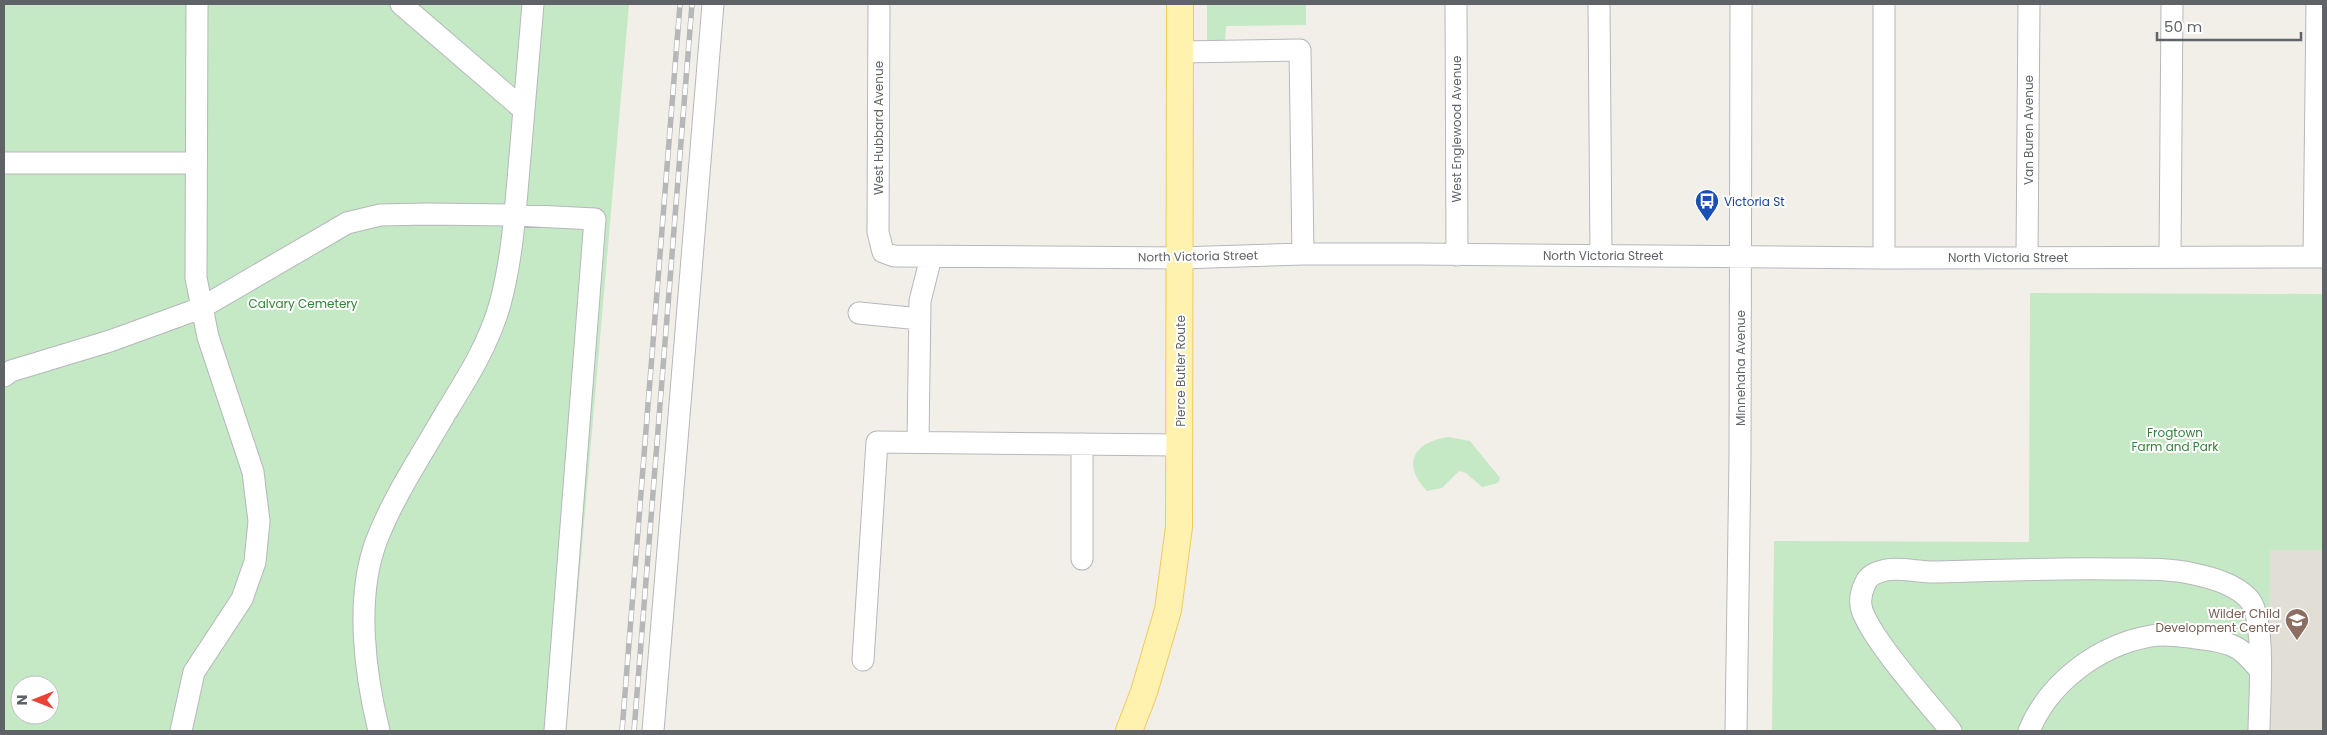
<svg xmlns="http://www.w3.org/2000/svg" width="2327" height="735" font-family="Poppins,sans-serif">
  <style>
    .education { fill: #e1ded6 }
    .green { fill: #c5e8c5; fill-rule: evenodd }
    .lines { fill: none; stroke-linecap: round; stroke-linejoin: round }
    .minor-casing { stroke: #b5b8bc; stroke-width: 23 }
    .major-casing { stroke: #f2c960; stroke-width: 28 }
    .minor { stroke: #fff; stroke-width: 21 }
    .major { stroke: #fff2af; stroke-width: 26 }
    .rail-casing { stroke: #b6b7b8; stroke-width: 5.5 }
    .rail { stroke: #fff; stroke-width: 4; stroke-dasharray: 11; stroke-linecap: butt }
    .labels { text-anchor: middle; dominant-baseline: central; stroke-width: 4; stroke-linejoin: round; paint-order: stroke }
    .street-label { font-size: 12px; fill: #5f6368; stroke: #fff }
    .transit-label { font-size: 12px; fill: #164399; stroke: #fff; text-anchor: start }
    .park-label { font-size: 12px; fill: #348238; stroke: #fff }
    .education-label { font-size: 12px; fill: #785e54; stroke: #fff; text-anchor: end }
  </style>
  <rect width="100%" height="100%" fill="#f1efe8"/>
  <path class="education" d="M2270,550h53v181h-54z"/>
  <path class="green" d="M4,4h625l-63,727h-562zM20,685h30v30h-30z
    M1207,4h99v21l-80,1 -1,16h-18z
    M2030,293l293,1v256h-53l-1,181h-497l2,-190 255,1z
    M1448,437l22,4 30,37 -2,5 -16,4 -16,-14 -7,-2 -17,17 -15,3c-26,-27 -13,-49 21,-54z"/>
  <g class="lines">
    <g class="minor-casing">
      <path id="minor" d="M401,4l123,106
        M879,4l-1,228 5,20 11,4 286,2 123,-4h115l466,4 439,-1
        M1456,4l1,251
        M1599,4l2,251
        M1180,52l120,-2 3,204
        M4,163h192
        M2027,256l2,-252
        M2170,257l2,-253
        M2314,257l3,-253
        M1884,258v-254
        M859,313l61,6
        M4,376l7,-5 99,-30 91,-33 146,-85 33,-8 47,-1 88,1 80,4 -40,512
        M918,442l2,-141 11,-44
        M1082,444v115
        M863,660l14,-218 303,3
        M181,731l13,-59 48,-73 13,-37 4,-41 -6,-49 -45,-135 -12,-59 1,-274
        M379,731c-14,-57 -24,-132 -3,-189 17,-45 45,-86 69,-128 21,-34 44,-70 55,-110 12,-44 15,-90 19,-136 5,-55 9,-109 14,-164
        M653,731l60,-727
        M1736,731l4,-274 1,-453
        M1951,731c-20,-25 -85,-97 -90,-125 -1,-7 1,-16 4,-22 3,-9 12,-12 21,-14 16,-3 35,3 52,2 59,-2 118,-4 177,-3 26,0 54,-1 79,5 19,4 40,10 54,24 19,19 11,105 11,133
        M2029,731c20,-49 70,-86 122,-95 14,-3 30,0 45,2 14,2 29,3 41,10 9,5 16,14 22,21"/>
    </g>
    <g class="major-casing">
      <path id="major" d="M1129,731l15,-39 24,-82 11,-83 1,-523"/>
    </g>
    <use href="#minor" class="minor"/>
    <use href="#major" class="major"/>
    <g class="rail-casing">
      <path id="rail" d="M622,731l58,-727
        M634,731l58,-727"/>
    </g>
    <use href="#rail" class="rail"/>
  </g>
  <defs>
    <g id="bus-pin" transform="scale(1.25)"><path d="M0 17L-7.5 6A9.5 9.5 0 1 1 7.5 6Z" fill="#1a4fb4" stroke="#fff"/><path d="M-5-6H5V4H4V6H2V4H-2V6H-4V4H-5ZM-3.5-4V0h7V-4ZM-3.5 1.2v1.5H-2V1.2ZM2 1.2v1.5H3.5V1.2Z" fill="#fff"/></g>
    <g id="school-pin" transform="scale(1.25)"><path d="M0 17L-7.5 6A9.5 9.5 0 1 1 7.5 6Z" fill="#8d6e63" stroke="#fff"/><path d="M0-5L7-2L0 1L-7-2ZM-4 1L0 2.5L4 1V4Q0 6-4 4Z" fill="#fff"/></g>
  </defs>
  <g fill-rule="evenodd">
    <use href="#bus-pin" x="1707" y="201"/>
    <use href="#school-pin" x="2297" y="620"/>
  </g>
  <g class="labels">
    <g class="street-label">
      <text transform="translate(878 128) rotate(-90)">West Hubbard Avenue</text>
      <text transform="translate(1456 129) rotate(-90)">West Englewood Avenue</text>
      <text transform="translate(2028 130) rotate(-90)">Van Buren Avenue</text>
      <text x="1603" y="255">North Victoria Street</text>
      <text transform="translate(1198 256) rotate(-1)">North Victoria Street</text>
      <text x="2008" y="257">North Victoria Street</text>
      <text transform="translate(1740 368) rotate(-90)">Minnehaha Avenue</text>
      <text transform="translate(1180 371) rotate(-90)">Pierce Butler Route</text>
    </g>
    <g class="transit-label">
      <text x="1724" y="201">Victoria St</text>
    </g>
    <g class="park-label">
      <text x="303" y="303">Calvary Cemetery</text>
      <text x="2175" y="432">Frogtown<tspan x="2175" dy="14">Farm and Park</tspan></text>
    </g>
    <g class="education-label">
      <text x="2280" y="613">Wilder Child<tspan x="2280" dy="14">Development Center</tspan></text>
    </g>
  </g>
  <rect width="2327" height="735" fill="none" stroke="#5f6368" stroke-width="10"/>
  <g transform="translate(35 700) rotate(270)"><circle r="24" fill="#ffffff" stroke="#bfc1c3"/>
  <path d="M0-4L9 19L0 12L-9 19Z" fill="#ea4335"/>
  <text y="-8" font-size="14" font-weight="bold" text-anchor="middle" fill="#5f6368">N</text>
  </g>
  <path d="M2157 32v8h144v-8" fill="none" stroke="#5f6368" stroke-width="2.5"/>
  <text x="2164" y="32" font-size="15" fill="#5f6368" stroke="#ffffff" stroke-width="4" paint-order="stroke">50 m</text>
</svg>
